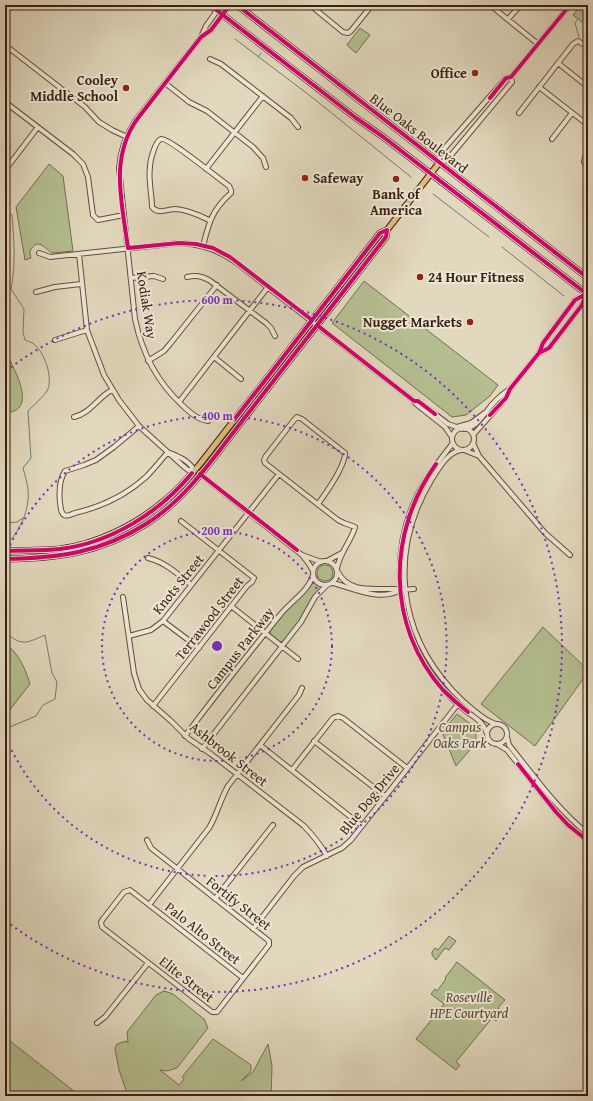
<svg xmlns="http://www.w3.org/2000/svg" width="593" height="1101" font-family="'Gentium Book Plus',serif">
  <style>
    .green { fill: #b4be90; stroke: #776e50 }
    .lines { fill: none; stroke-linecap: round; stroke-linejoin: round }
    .stream { stroke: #707c70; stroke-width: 1 }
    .minor-casing { stroke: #644d3c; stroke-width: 6 }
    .major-casing { stroke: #3a1f11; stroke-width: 7 }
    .minor { stroke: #ece6d4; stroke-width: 4 }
    .major { stroke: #e0bc7e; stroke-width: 5 }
    .cycleway-casing { stroke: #ece6d4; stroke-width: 6 }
    .cycleway { stroke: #d6006c; stroke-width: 4 }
    .ring { fill: none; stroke: #7b2cbf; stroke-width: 2; stroke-dasharray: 2 4 }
    .poi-dot { fill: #8f2418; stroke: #ece6d4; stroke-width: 1.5 }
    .labels { text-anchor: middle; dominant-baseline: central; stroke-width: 4; stroke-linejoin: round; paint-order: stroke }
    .poi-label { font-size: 14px; font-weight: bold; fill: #3a1f11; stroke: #ece6d4; text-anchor: end }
    .street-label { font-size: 14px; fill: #3a1f11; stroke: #ece6d4 }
    .park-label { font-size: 14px; font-style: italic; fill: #584731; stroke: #ece6d4 }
    .centre { fill: #7b2cbf; stroke: #ece6d4; stroke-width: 2 }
    .ring-label { font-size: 12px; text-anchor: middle; font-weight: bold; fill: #7b2cbf; stroke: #ece6d4; stroke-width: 4; stroke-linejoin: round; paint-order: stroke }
  </style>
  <rect width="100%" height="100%" fill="#e1d8bd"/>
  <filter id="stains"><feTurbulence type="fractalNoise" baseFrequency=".005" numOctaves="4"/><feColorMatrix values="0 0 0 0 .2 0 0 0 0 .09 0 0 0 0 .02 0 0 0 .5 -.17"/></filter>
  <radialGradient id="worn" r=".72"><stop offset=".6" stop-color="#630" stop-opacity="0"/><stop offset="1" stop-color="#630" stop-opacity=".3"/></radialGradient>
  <path class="green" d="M581,5h7v22l-15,-12z
    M360,28l10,7 -14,18 -9,-8z
    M49,164l14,12 10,75 -21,2c-6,-3 -13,-15 -20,-5 -3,3 -2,6 -1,10l-6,2 -9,-53z
    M364,281l134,104 -8,11 -24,19 -14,2 -120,-94z
    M5,351c8,16 35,60 0,62z
    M317 573a8 8 0 1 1 16 0a8 8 0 1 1-16 0Z
    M313,581l9,6c-10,8 -13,19 -19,29 -6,9 -13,17 -19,25l-4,1 -10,-8v-4l15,-19z
    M543,627l45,43v2l-53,74 -54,-42z
    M5,643c14,11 20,25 25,41l-25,32z
    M457,714l19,14v15l-20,23 -14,-34z
    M449,936l7,5 -7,9 -4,-2 -9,12 -4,-5v-3l3,-4 3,2z
    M457,962l48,38 -7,8 5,4 -7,9 -4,-3 -36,44 4,3 -4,5 -40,-31 28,-35 -13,-10 4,-5 2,2 9,-12 -1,-1z
    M164,991l9,3 31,25 4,9 -31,40 -10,3 -7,-1 19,15 5,-6 -2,-2 31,-38 38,26v6l-10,10 12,-9 15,-28 4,22 -1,30h-143l-9,-26 -4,-21 2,-5 9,-3 2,2 -1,-11 29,-37z
    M5,1037l75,59h-75z"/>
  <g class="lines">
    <path class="stream" d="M578,19l-3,4 4,14
      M235,39l78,59 98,79
      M258,57l3,-4
      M433,194l56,43
      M5,209l7,6c2,25 4,49 -1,74l13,20 -1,23 2,8c2,1 6,2 9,4 10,8 20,34 13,47 -3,5 -14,15 -19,20l3,47 -8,10c2,7 4,14 5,21 2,21 -8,43 -23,57
      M502,247l62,49
      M587,314h1
      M5,523l12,-1 6,-4
      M5,632c17,15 21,11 40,3l7,38 5,9 -2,17 -12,6 -7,11 -31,13"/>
    <g class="minor-casing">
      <path id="minor" d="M310,5l33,27 5,1 3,-2 21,-26
        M490,5l48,39
        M508,19l13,-14
        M201,37l5,-11 15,-21
        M5,45l80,62 14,15 13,8 15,7
        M210,59l11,5 70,54 7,9
        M558,63l30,24
        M511,77l1,5 -65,78 -8,3 1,-9 10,-12 56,-64 5,-1 59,-72
        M165,83l24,19 18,9 46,36 10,11 3,9
        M539,87l49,38
        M5,102l68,52 10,10 5,13 5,38 5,5 26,-5
        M519,113l54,-69 5,-3 10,6
        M552,139l20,-26
        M588,153l-3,4 -1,5 4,5
        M9,165l29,-38
        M206,169l57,-73
        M203,246c6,-24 9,-36 28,-53v-3l-2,-4c-9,-6 -61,-49 -68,-47 -6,2 -11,22 -11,28 -2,13 2,27 2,40 6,8 15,2 24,2 12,1 23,6 33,11
        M39,253l11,4 129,-14c23,1 41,7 59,21l176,137h4l30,23 14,5
        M79,254l8,76 17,45 15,25 20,26 43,39 6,5h6
        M187,277c9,-2 14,-1 22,3l57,43 5,5 4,8
        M131,278l23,-2 9,3
        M36,292l19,-5 26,-3
        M55,340l32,-10
        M540,353l9,-5 33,-43 6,-14
        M214,357l27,22
        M148,361l16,-10 6,-7 47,-59
        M414,401l2,3 29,23 7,10
        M179,402l89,-115
        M74,417c17,-4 24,-20 38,-27
        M208,421c-10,-1 -19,-9 -26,-16 -26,-24 -40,-52 -47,-86l-16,-151c1,-16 7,-33 16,-47l66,-84 10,-7 19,-25
        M139,426l-25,21 -18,13 -12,5 -19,6c-6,9 -6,22 -5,32 1,4 0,9 4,12 3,2 8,-1 11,-2 26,-6 51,-18 71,-36 8,-8 15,-17 22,-25
        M457,427l14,-4 15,-11
        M452 439a11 11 0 1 1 22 0a11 11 0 1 1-22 0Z
        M465,429c11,-2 15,-10 22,-18 6,-9 14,-16 23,-22
        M473,435l33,-37 4,-9 29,-36 4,-10 32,-43 11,-6
        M453,443c-14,18 -28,35 -37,55 -29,62 -18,139 27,191 7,9 15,16 24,23 9,6 17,11 20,22
        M473,443l6,13 66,77 25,22
        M461,450c-13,2 -22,18 -29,29 -43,71 -35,152 21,212 9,10 31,30 43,33
        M464,450l15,6
        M170,453c10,4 19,8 24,17
        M200,474l102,81 7,9 4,7
        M318,504c8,-11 27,-37 27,-51l-43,-34 -5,-2 -3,3 -28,36 -2,4 1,3 73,57 6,3 11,4c-4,15 -16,26 -18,42
        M302,555l19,7
        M148,558c17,4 30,16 43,27
        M313 573a12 12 0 1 1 24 0a12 12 0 1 1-24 0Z
        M327,561l15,-8
        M338,572c11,22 36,16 57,17 6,0 0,1 6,1 4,0 9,-1 13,-1
        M333,583c19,5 48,19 67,7
        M123,597l11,76 5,16 8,11 24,21 18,18 22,15 92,71c10,10 17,19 24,31
        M231,606l67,53
        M163,621l36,27
        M129,636l22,-6 12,-9 116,-147
        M153,706l94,-120 5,-4 2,-4 -73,-57
        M487 734a10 10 0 1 1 20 0a10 10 0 1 1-20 0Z
        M185,736c31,-41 63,-82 95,-121 10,-13 29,-24 33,-40
        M507,737l2,8c25,31 48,64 79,89
        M314,741l71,55
        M497,744l10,6 49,62 12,13 20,16
        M260,745l102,81
        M202,749l99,-127 14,-25 12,-12
        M292,770l41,-52 5,-2 5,2 64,50
        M147,840l4,8 118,93v4l-52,67h-5l-110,-85 -1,-5 2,-3 21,-27 6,-2 113,88
        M215,899l58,-74
        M149,905l60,-77c8,-13 11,-28 19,-42l71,-91 3,-7
        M253,929l41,-53 9,-9 39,-19 9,-8 107,-136
        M97,1023l8,-6 43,-54"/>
    </g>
    <g class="major-casing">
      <path id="major" d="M210,5l146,113 26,18 206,159
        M237,5l351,273
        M5,551c18,-1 37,0 55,-2 37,-5 76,-24 104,-48 14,-11 25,-24 36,-37l180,-231 7,-3 52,-67
        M5,559c53,-1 95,-6 141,-35 42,-26 70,-70 100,-108 47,-60 93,-119 140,-179l1,-7"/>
    </g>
    <use href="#minor" class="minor"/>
    <use href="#major" class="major"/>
    <g class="cycleway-casing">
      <path id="cycleway" d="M210,5l146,113 26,18 206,159
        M230,5l-19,25 -10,7 -63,81c-29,39 -16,85 -10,130l51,-5 17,1 17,4 17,9 82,63
        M237,5l351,273
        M490,98l16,-20 5,-1 59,-72
        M317,325l97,76h4l17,13
        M539,353l10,-5 33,-43 4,-11
        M490,415l16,-17 4,-9 29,-36 4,-10 32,-43 11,-6
        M234,420l146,-187 7,-3
        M436,464c-49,69 -50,161 7,226 8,8 16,15 25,22
        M200,474l97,76
        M5,551c18,-1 37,0 55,-2 51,-6 100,-37 132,-76
        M5,559c53,-1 95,-6 141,-35 42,-26 70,-70 100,-108 47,-60 93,-119 140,-179l1,-7
        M518,764l38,48 12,13 20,16"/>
    </g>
    <use href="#cycleway" class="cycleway"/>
  </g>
  <g class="ring">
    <circle cx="217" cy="646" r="115"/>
    <path d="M5 556A230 230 0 1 1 5 736"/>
    <path d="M6 371A346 346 0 1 1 6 921"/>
  </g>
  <g class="poi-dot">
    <circle cx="475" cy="73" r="4"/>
    <circle cx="126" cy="88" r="4"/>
    <circle cx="305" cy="178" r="4"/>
    <circle cx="396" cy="179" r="4"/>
    <circle cx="420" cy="277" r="4"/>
    <circle cx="470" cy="322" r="4"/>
  </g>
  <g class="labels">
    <g class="poi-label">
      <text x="467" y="73">Office</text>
      <text x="118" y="80">Cooley<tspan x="118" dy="16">Middle School</tspan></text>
      <text x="313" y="178" text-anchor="start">Safeway</text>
      <text x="396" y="194" text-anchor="middle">Bank of<tspan x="396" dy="16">America</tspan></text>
      <text x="428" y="277" text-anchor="start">24 Hour Fitness</text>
      <text x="462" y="322">Nugget Markets</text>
    </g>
    <g class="street-label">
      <text transform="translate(419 133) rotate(38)">Blue Oaks Boulevard</text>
      <text transform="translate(147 305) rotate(81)">Kodiak Way</text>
      <text transform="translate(178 584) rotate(-51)">Knots Street</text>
      <text transform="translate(209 618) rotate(-52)">Terrawood Street</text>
      <text transform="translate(240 648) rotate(-52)">Campus Parkway</text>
      <text transform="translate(229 754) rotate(38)">Ashbrook Street</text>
      <text transform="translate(369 799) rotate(-51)">Blue Dog Drive</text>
      <text transform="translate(239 903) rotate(38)">Fortify Street</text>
      <text transform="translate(203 933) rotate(38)">Palo Alto Street</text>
      <text transform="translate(187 979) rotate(38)">Elite Street</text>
    </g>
    <g class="park-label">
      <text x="460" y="727">Campus<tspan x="460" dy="16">Oaks Park</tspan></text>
      <text x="469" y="997">Roseville<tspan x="469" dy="16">HPE Courtyard</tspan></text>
    </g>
  </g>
  <circle cx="217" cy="646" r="6" class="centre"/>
  <g class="ring-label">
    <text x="217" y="304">600 m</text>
    <text x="217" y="420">400 m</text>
    <text x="217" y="535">200 m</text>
  </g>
  <rect width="593" height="1101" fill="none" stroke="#e1d8bd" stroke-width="20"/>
  <rect x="6" y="6" width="581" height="1089" fill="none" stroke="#3a1f11" stroke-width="2"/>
  <rect x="10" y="10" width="573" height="1081" fill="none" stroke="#3a1f11"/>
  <rect width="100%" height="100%" filter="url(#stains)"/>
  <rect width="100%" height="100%" fill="url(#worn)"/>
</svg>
